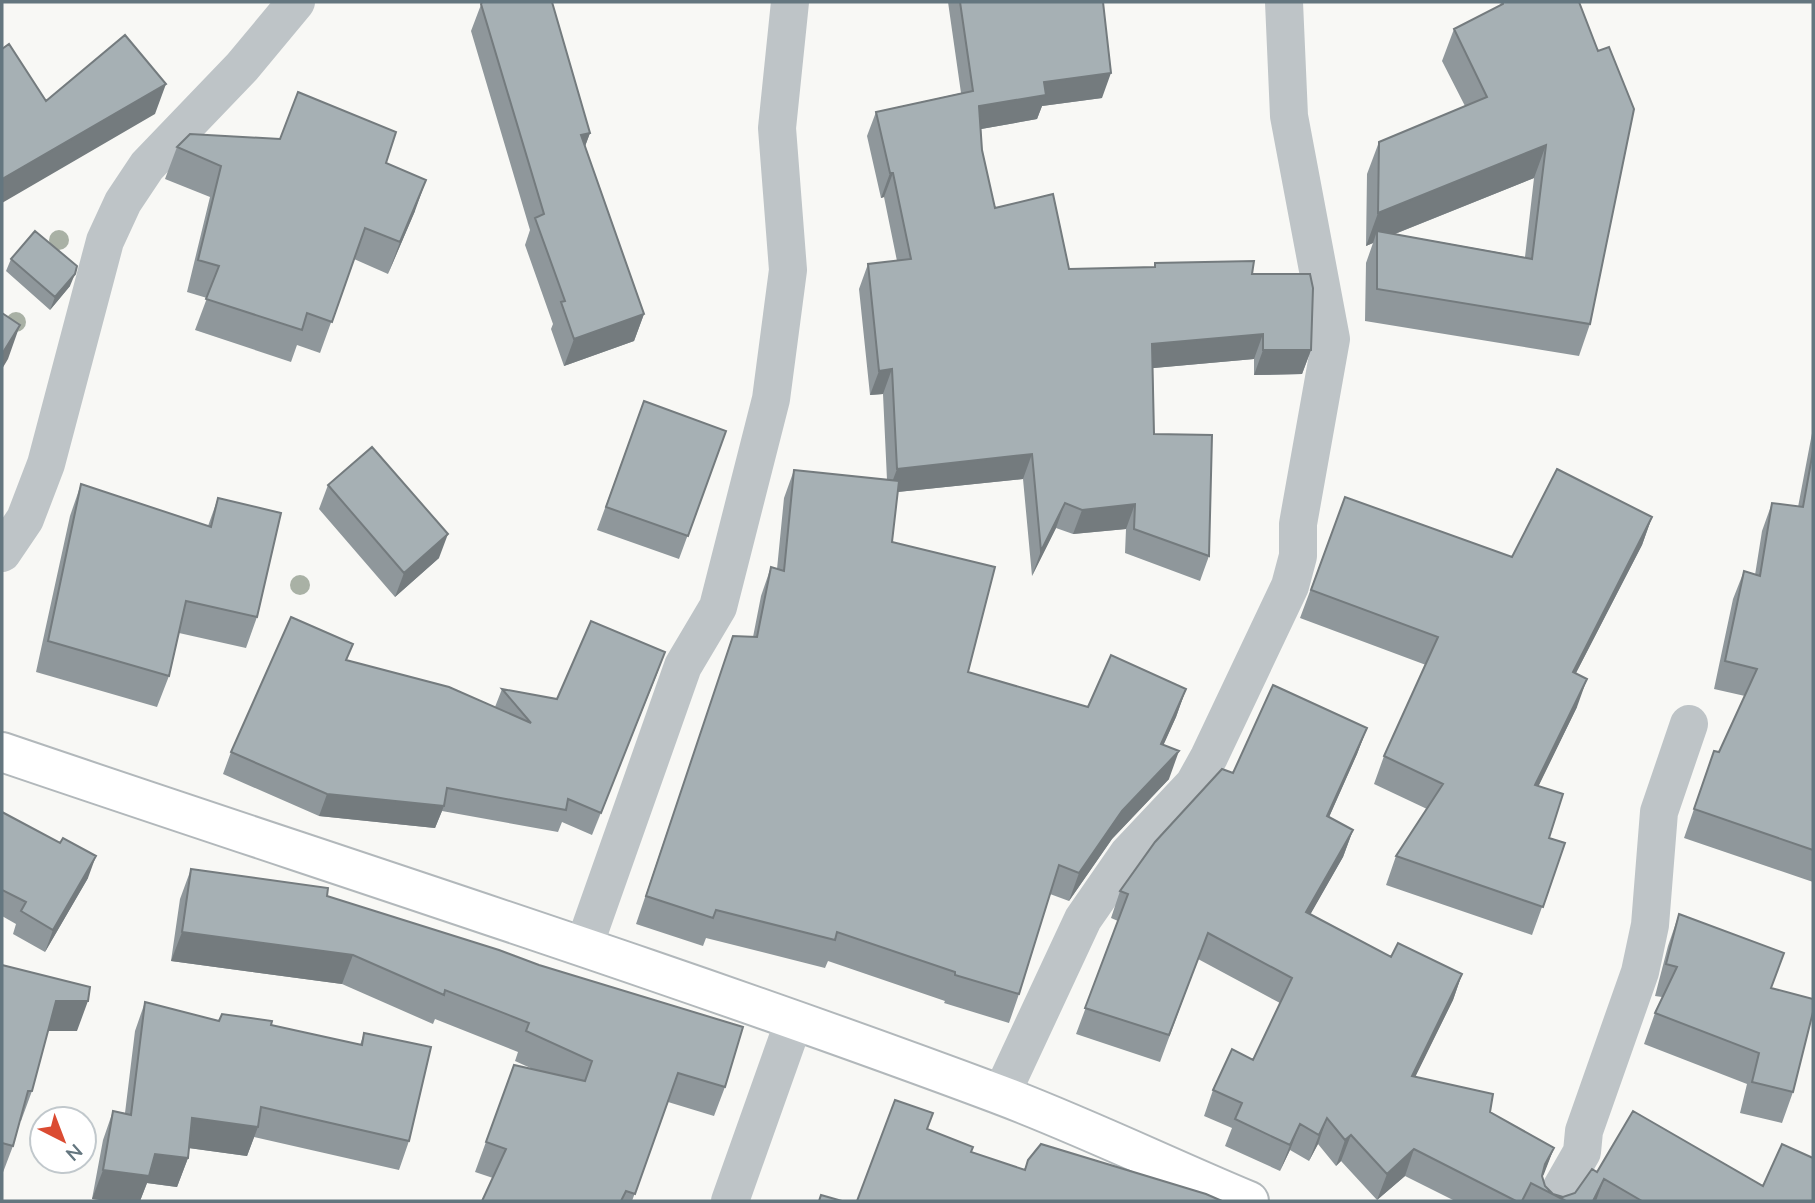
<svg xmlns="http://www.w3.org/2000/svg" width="1815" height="1203" font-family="Mulish,sans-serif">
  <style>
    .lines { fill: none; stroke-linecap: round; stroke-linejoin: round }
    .major-casing { stroke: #b2b8bb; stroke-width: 42 }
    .minor { stroke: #bec4c7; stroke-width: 38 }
    .major { stroke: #fff; stroke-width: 38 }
    .tree { fill: #a9b1a5 }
    .wall { fill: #8f979b; fill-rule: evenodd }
    .shaded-wall { fill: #747b7e }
    .building { fill: #a6b0b4; stroke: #747b7e; stroke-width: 2 }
  </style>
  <rect width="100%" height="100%" fill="#f8f8f5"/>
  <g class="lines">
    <g class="major-casing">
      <path id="major" d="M2,752c332,113 667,219 996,342 85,32 167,72 251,107"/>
    </g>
    <path class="minor" d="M2,553l23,-34 21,-55 59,-223 18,-39 24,-36 95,-99 54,-65
      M584,946l99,-280 35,-59 53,-208 17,-129 -11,-142 13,-126
      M1001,1095l82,-176 45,-65 66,-70 15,-27 81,-171 8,-30v-32l33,-185 -42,-223 -5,-114
      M730,1201l64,-180
      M1554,1201l28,-49 2,-21 56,-159 10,-47 9,-113 30,-88"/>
    <use href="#major" class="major"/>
  </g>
  <g class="tree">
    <circle cx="59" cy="240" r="10"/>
    <circle cx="16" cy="322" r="10"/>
    <circle cx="300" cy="585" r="10"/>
  </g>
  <path class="wall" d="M482,2l108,131 -5,13 59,168 -10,27 -70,25 -13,-37 2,-5 -28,-79 5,-15 -59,-199z
    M948,2h155l-1,96 -60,8 -5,13 -56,10 1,21 13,58 74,61 85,-2 1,-4 97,11 59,76 -9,24 -48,1v-16l-101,9 1,66 55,122 -9,25 -75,-28 1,-24 -53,5 -17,-6 -24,48 -9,-97 -126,13 -5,50 76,130 120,35 98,-18 -10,28 -13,28 6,34 -57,60 -43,62 -19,-7 -31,100 -10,29 -65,-20 1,-2 -117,-40 -3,7 -119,-30 -3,8 -67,-22 97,-288 20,1 8,-41 10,-29 6,2 7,-71 10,-28 93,10 -4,-86 -13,1 -11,-106 9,-25 29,-3 -13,-64 -3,1 -14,-62 9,-24 85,-19z
    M1501,2h78l11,322 -11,32 -214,-35 1,-58 7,-20 -7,3 1,-72 12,-32 86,-36 -23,-45 12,-32 46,-23zM1534,178l-9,79 -130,-23z
    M177,147l209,16 29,48 -27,63 -34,-15 -34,94 -23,-8 -6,17 -96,-32 12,-32 -20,-6 23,-95 -45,-18z
    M11,259l59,27 -20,24 -44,-39z
    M644,401l82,30 -47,128 -82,-29z
    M1813,428v454l-129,-44 30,-87 5,1 26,-56 -31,-7 19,-90 11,-28 11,4 7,-44 10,-28 26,4z
    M81,484l127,42 10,-28 39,119 -11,31 -67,-15 -10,43 -12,31 -121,-35 34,-156z
    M328,485l111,73 -44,39 -76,-88z
    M1345,497l167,60 140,-40 -10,28 -66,128 1,34 -39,79 11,52 16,5 -33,92 -146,-50 10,-29 31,-47 -53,-25 10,-28 42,-91 -126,-47z
    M665,652l-73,183 -30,-13 -4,10 -116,-21 -7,17 -116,-12 -96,-42 8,-22 116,-92 148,47 7,-18 55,10z
    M1367,728l-10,26 -28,63 24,13 -10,27 -33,57 81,43 71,17 -9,26 -38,76 75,36 64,36 -12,29 3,9 8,8 10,3 12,-4 22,-21 166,14 50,15h-358l-50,-25 -28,24 -36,-39 -5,5 -18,-22 -9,17 -19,-11 -10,21 -55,-25 7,-18 -28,-12 9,-26 40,-30 27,-57 -82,-44 -38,103 -84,-28 42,-113 -7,-3 9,-27 113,-118z
    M2,812l86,66 -43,74 -32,-18 3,-10 -14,-8z
    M191,869l136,27 398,191 -11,29 -46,-14 -36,99h-150l11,-23 -18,-6 39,-107 21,5 -20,-9 3,-9 -83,-33 -2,5 -91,-40 -171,-23 9,-62z
    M1679,914l92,74 22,104 -11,31 -42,-10 7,-29 -103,-40 11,-31 7,-16 -7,-1 13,-50z
    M2,965l75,66h-29l-16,60 -11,30h-1l-7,25 -11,29z
    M145,1002l74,19 52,4 89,20 4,-12 45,108 -10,29 -145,-33 -7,19 -58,-8 -1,10 -11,29 -30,-4 -7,18h-33l-15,-2 11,-59 10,-29 12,2 10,-82z"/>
  <path class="shaded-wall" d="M1111,73l-9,25 -60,8 -5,13 -67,12 9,-25 65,-24z
    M166,84l-11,30 -153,89v-24z
    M590,133l-10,27 1,-25z
    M1546,145l-12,33 -157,63v-10l-4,12 -7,3 12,-33z
    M890,173h3l-9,24 -3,1z
    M426,180l-11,31 -27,63 12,-32z
    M75,274l-5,12 -20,24 5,-13z
    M644,314l-10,27 -70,25 10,-27z
    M20,325l-12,34 -6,10v-15z
    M1263,334l-9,25 -111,10 9,-25z
    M1263,350h48l-9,24 -48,1z
    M892,369l-9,25 -13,1 9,-24z
    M1032,454l-9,25 -135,14 9,-24z
    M1065,503l-9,25 -24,48 9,-25z
    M1135,504l-9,25 -53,5 9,-24z
    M1652,517l-10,28 -80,155 11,-28z
    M448,534l-9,24 -44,39 9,-24z
    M665,652l-8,22 -65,161 9,-22z
    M1587,679l-10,28 -52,107 10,-29z
    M1186,689l-10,28 -25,56 10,-29z
    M1367,728l-10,26 -39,88 9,-26z
    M1179,751l-10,28 -57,60 -43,62 10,-28 43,-62z
    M327,794l117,12 -9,22 -116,-12z
    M1353,830l-10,27 -46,81 9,-26z
    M96,856l-8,22 -43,74 8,-22z
    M182,932l171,23 -11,29 -171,-23z
    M1462,974l-9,26 -50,102 9,-26z
    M56,1001h32l-11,30h-32z
    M192,1118l66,9 -11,29 -66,-9z
    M1327,1118l-9,26 -9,17 10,-26z
    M1300,1124l-10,26 -10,21 10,-26z
    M1351,1135l-10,26 -5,5 9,-26z
    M1554,1148l-10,26 -7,12 8,-22z
    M1414,1149l-9,27 -28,24 10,-26z
    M155,1154l33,4 -11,29 -30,-4 -7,18h-33l-15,-2 11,-29z
    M1604,1179l-8,22h-3z"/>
  <path class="building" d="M482,2h70l38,131 -9,2 63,179 -70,25 -13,-37 4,-1 -30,-83 9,-4 -63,-210z
    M960,2h143l8,71 -67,9 2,13 -67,11 3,44 13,58 58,-14 16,75 86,-2v-4l99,-2 -2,13h58l3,14 -2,62h-48v-16l-111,10 2,90 58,1 -3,121 -75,-27 1,-25 -53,6 -17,-7 -24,48 -9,-97 -135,15 -5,-100 -13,2 -11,-107 43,-5 -18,-86h-3l-14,-61 97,-21z
    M1503,2h76l19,49 11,-4 25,62 -44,215 -213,-35v-58l155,28 14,-114 -168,68 1,-71 108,-45 -33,-68 49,-25z
    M125,35l41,49 -164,95v-130l7,-5 37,57z
    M298,92l98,40 -10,31 40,17 -26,62 -35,-14 -33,94 -25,-9 -5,17 -96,-31 13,-33 -21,-6 23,-94 -44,-19 13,-13 90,5z
    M35,231l42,35 -2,8 -20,23 -44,-38z
    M2,313l18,12 -18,29z
    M644,401l82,30 -38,105 -82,-29z
    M372,447l76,87 -44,39 -76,-88z
    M1813,451v399l-119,-41 20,-58 5,1 38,-83 -32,-8 19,-90 16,5 12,-73 31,4z
    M1557,469l95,48 -79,155 14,7 -52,106 28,9 -14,44 16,5 -22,64 -147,-51 47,-72 -59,-28 54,-119 -127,-47 34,-93 167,60z
    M794,470l105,11 -7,61 103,25 -27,105 120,35 23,-52 75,34 -25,55 18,7 -57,60 -43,62 -20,-8 -40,129 -64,-19v-3l-118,-40 -2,8 -119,-30 -3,8 -67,-22 87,-260 24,1 14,-70 13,4z
    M81,484l130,43 7,-29 63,15 -24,104 -71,-16 -17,75 -121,-35z
    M291,617l62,27 -7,16 103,27 82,36 -29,-34 55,10 34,-78 74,31 -64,161 -33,-14 -2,11 -119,-22 -3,18 -117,-12 -96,-42z
    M1273,685l94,43 -40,88 26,14 -47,82 85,45 7,-14 64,31 -50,102 81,18 -3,18 64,36 -9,16 -3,12 3,10 8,8 10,3 12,-4 17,-24 5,3 36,-61 130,75 19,-42 31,14v43h-171l-38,-22 -11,22h-27l-35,-18 -9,18h-6l-102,-52 -27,25 -36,-39 -6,5 -18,-22 -8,17 -19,-11 -10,21 -55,-26 7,-16 -29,-13 19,-41 21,11 39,-82 -84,-45 -39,102 -84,-27 43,-114 -8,-3 35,-49 67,-73 11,4z
    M2,812l58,31 3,-5 33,18 -43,74 -32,-19 5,-9 -24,-12z
    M191,869l137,19 -1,8 172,54 40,15 204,62 -18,60 -47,-14 -43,121 -9,-3 -5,10h-139l24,-52 -20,-7 28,-77 71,16 7,-20 -66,-30 3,-8 -84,-33 -1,5 -91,-40 -171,-23z
    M1679,914l105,39 -13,35 42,11v13l-20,80 -41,-10 7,-29 -104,-40 22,-46 -11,-3z
    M2,965l88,22 -2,14h-32l-24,90h-4l-15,55 -11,-3z
    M145,1002l74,19 3,-7 50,7 -1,4 91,20 2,-12 67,14 -22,94 -148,-34 -3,20 -66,-9 -4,40 -33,-4 -6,22 -46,-6 10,-59 18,4z
    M895,1100l38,13 -6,16 46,18 -2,5 54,18 3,-10 13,-16 165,50 16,7h-365z
    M821,1195l21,6h-23z"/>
  <rect width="1815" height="1203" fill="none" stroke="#64767f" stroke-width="7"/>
  <g transform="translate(63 1140) rotate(138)"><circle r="33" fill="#ffffff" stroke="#c1c8cc" stroke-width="2"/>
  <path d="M0-5L12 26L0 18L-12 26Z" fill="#db4b32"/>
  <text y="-10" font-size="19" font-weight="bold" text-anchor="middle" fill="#64767f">N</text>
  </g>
</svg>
